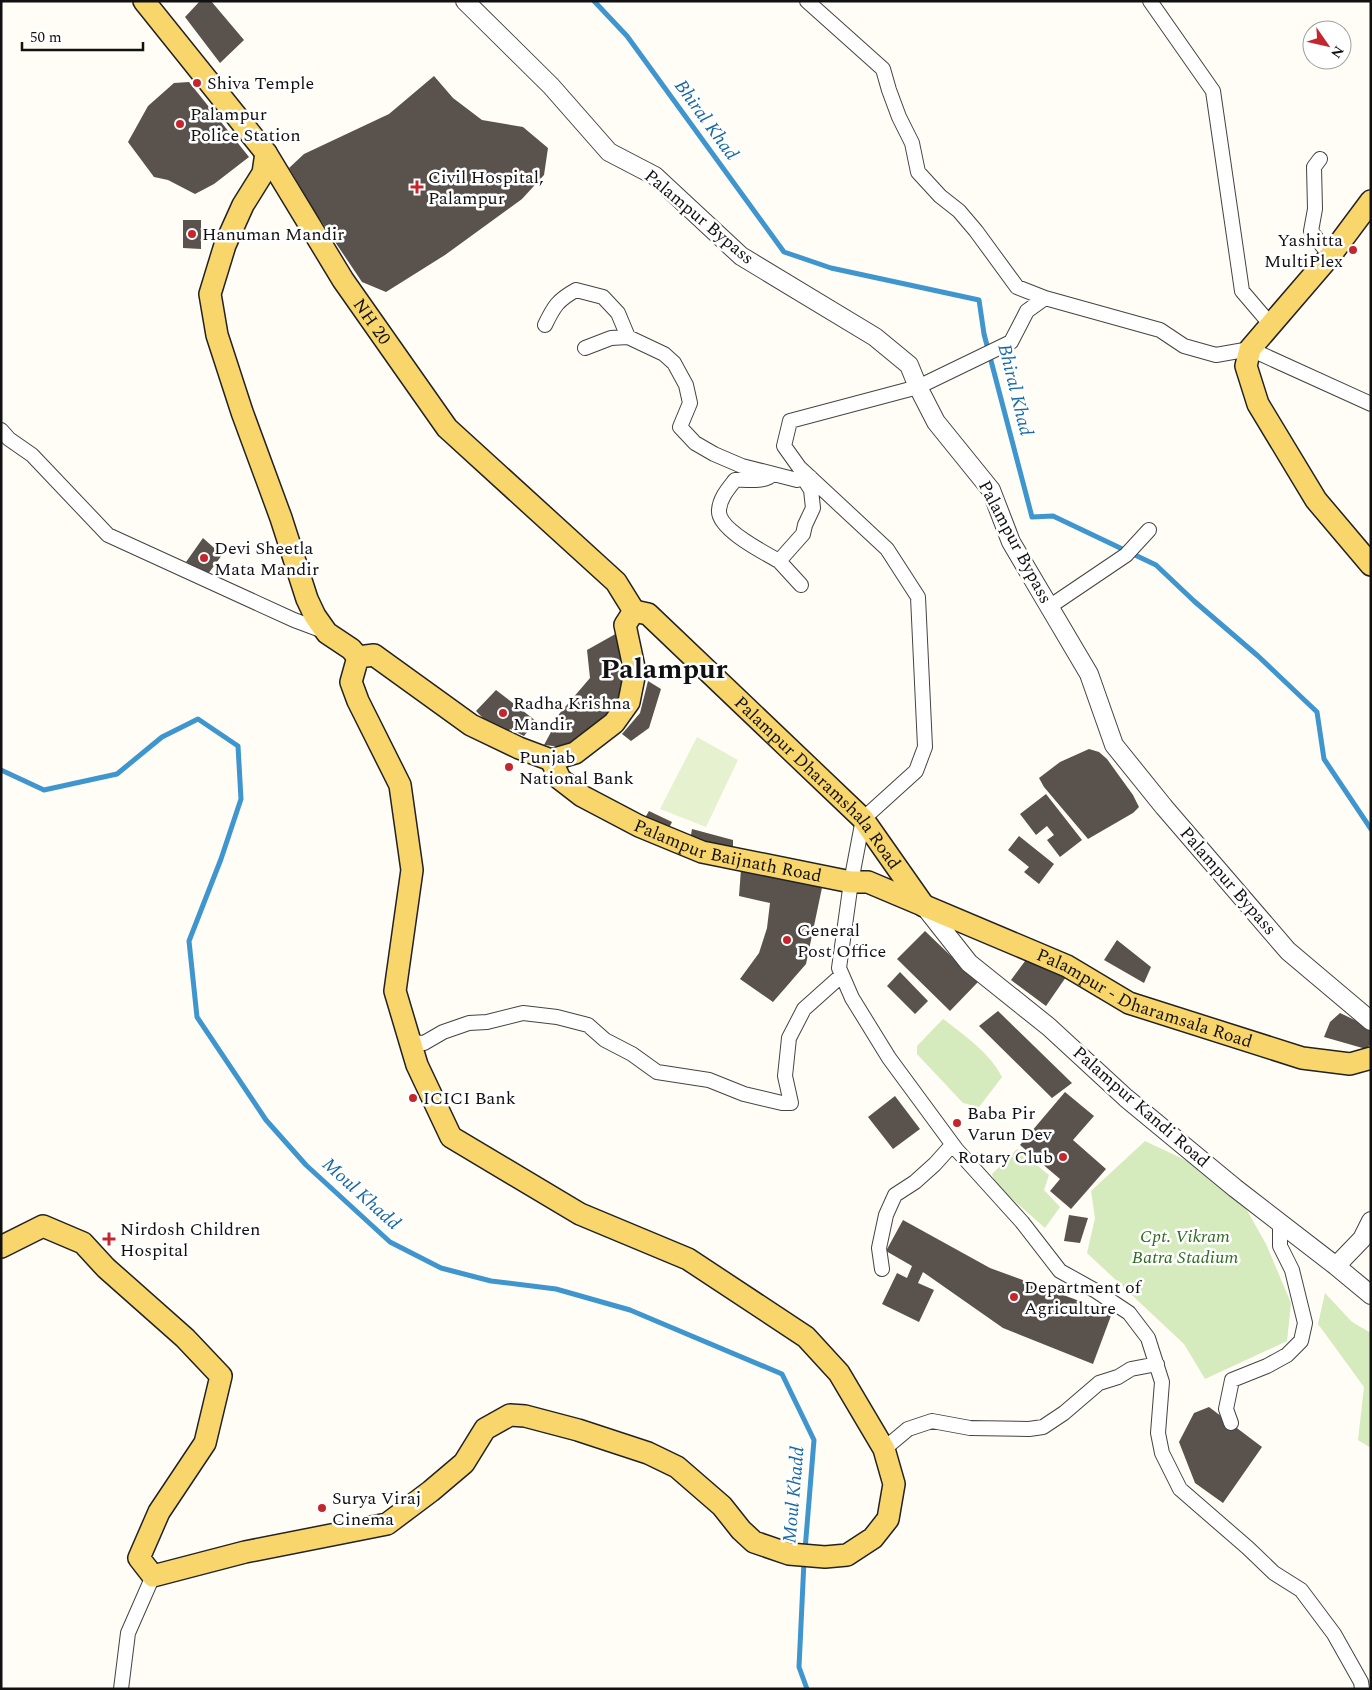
<svg xmlns="http://www.w3.org/2000/svg" width="1372" height="1690" font-family="Spectral,serif">
  <style>
    .green { fill: #d5ebbd }
    .pitch { fill: #e6f2cf }
    .lines { fill: none; stroke-linecap: round; stroke-linejoin: round }
    .stream { stroke: #3f96cf; stroke-width: 5 }
    .building { fill: #5a524d }
    .minor-casing { stroke: #444; stroke-width: 16 }
    .tertiary-casing { stroke: #444; stroke-width: 20 }
    .primary-casing { stroke: #222; stroke-width: 24 }
    .minor { stroke: #fff; stroke-width: 14 }
    .tertiary { stroke: #fff; stroke-width: 18 }
    .primary { stroke: #f9d66b; stroke-width: 21 }
    .poi-dot { fill: #c4262e; stroke: #fff; stroke-width: 2 }
    .labels { text-anchor: middle; dominant-baseline: central; stroke-width: 5; stroke-linejoin: round; paint-order: stroke }
    .poi-label { font-size: 18px; fill: #111; stroke: #fff; text-anchor: start }
    .street-label { font-size: 18px; fill: #111; stroke: #fff }
    .park-label { font-size: 18px; font-style: italic; fill: #2f6b1f; stroke: #fff }
    .water-label { font-size: 19px; font-style: italic; fill: #1768a6; stroke: #fff }
    .town-label { font-size: 28px; font-weight: bold; fill: #111; stroke: #fff }
  </style>
  <rect width="100%" height="100%" fill="#fffdf5"/>
  <path class="green" d="M943,1019c20,15 48,35 59,58l-23,30 -16,-4 -46,-49v-8z
    M1145,1141l51,24 44,33 26,46 25,59 -4,38 -82,38 -21,-35 -97,-91 8,-35 -4,-27z
    M1017,1149l32,26 -5,15 16,17 -15,21 -49,-43 -4,-11z
    M1325,1293l27,29 19,11v115l-13,-8 6,-53 -46,-63z"/>
  <path class="pitch" d="M697,737l41,23 -32,67 -46,-18z"/>
  <g class="lines">
    <path class="stream" d="M594,1l33,35 157,216 47,16 148,32 5,34 48,183 21,-1 103,49 38,36 64,55 59,56 7,47 47,70
      M1,770l43,20 73,-16 45,-37 36,-18 40,27 3,53 -20,60 -32,82 8,76 69,103 40,45 84,77 51,26 50,13 65,8 74,21 152,64 32,66 -9,110
      M804,1561l-5,106 8,22"/>
  </g>
  <path class="building" d="M200,1h11l33,39 -24,23 -35,-46z
    M434,76l19,22 29,22 41,7 25,21 -4,27 -22,24 -77,56 -59,37 -24,-10 -47,-70 -26,-44 15,-14 85,-40z
    M189,82l60,75 -35,27 -19,10 -27,-14 -14,-3 -26,-35 20,-36 26,-23z
    M183,220h18v29l-18,-1z
    M203,538l19,17 -14,19 -22,-12z
    M619,632l9,37 -13,41 -33,29 -20,8 -18,-2 7,-13 3,-12 36,-42 -3,-28z
    M648,681l13,8 -12,39 -18,13 -9,-7 18,-21z
    M496,690l40,31 -12,15 -14,-7 -2,4 -25,-15 -7,-7z
    M1089,749l10,3 8,7 26,36 6,12 -6,6 -45,26 -44,-52 -5,-9 21,-16z
    M1046,794l36,46 -22,17 -13,-17 7,-5 -7,-9 -11,9 -16,-21z
    M649,811l23,11 -5,10 -24,-11z
    M692,829l41,11v9l-43,-8z
    M1019,836l35,28 -15,20 -15,-12 5,-5 -21,-17z
    M741,869l82,14 -17,81 -33,38 -33,-23 19,-26 8,-25 3,-25 -31,-7z
    M925,931l53,51 -28,29 -53,-52z
    M1117,940l34,27 -7,16 -40,-23z
    M1028,957l38,20 -20,29 -35,-26z
    M900,972l28,29 -13,13 -28,-28z
    M998,1011l74,72 -20,15 -73,-72z
    M1340,1013l23,11 8,8v12l-5,5 -42,-12 6,-15z
    M1065,1092l29,24 -21,24 33,29 -35,40 -21,-18 10,-12 -40,-34z
    M895,1096l25,33 -27,20 -25,-32z
    M1069,1215l19,3 -8,25 -16,-2z
    M903,1220l87,48 122,45 -19,51 -90,-36 -80,-56 -5,11 16,7 -15,32 -37,-18 15,-31 10,5 5,-12 -26,-15z
    M1209,1407l53,40 -39,56 -28,-20 -16,-41 15,-29z"/>
  <g class="lines">
    <g class="minor-casing">
      <path id="minor" d="M807,1l76,68 6,21 10,27 13,26 6,29 22,24 19,15 17,20 41,56 28,11
        M1150,1l63,90 29,200 29,34
        M1320,159l-6,8 1,42 -4,22 19,25
        M545,325c9,-19 13,-25 31,-35l27,7 15,16 10,24 36,17 10,9 12,22 4,18 -10,24 15,16 19,11 28,12 55,14 13,-3
        M585,348l26,-10 17,-1
        M1,430l8,9 23,16 76,80 186,85 32,12
        M769,477c-10,5 -22,2 -34,3 -7,9 -15,18 -16,30 -2,19 46,43 60,51
        M801,585l-22,-24 24,-27 2,-9 8,-17 -2,-18 -7,-11
        M1049,607l77,-52 23,-25
        M410,1042l14,1 19,-11 26,-9 18,-1 36,-9 34,4 31,8 17,15 27,14 25,18 52,8 35,14 38,9h9l-6,-27 4,-38 15,-29 38,-34
        M882,1269l-3,-21 7,-33 9,-20 20,-13 20,-18 17,-19
        M1231,1423l-5,-14 6,-29 35,-14 20,-11 14,-14 4,-18 -13,-53 -12,-24v-23
        M884,1449l24,-20 24,-8 38,7 59,1 14,-2 21,-14 35,-30 19,-6 13,-8 26,-5
        M121,1689l7,-56 25,-57
        M1362,1689l-1,-7 -27,-48 -33,-44 -27,-17 -26,-25 -68,-59 -18,-36 -4,-20 4,-51 -14,-44 -19,-25 -33,-22 -36,-20 -38,-49 -66,-73 -67,-91 -37,-60 -13,-30 12,-86 12,-63 53,-48 9,-24 -7,-150 -31,-48 -88,-82 -15,-21 6,-25 128,-34 93,-45 16,-31 18,-13 115,32 24,16 32,9 34,-6 121,55"/>
    </g>
    <g class="tertiary-casing">
      <path id="tertiary" d="M465,1l86,85 58,66 46,24 86,80 134,81 34,28 9,22 18,35 55,68 20,52 78,132 25,71 50,62 124,144 83,70
        M924,906l45,57 80,64 77,71 109,90 101,78 35,29
        M1336,1266l26,-27 9,-18"/>
    </g>
    <g class="primary-casing">
      <g id="primary">
        <path id="s1" d="M144,1l122,152 77,127 104,148 169,154 18,29"/>
        <path d="M266,153l-3,20 -20,32 -18,40 -15,49 7,41 25,77 39,106 26,81 8,17 12,17 24,16 7,8"/>
        <path d="M1371,201l-41,55 -80,93 -4,17 12,38 58,96 55,65"/>
        <path id="s2" d="M634,611l14,3 215,205 61,87"/>
        <path id="s3" d="M551,760l9,19 22,17 57,30 63,26 149,30h17l199,84 62,37 173,55 48,6 21,-6"/>
        <path d="M1,1247l42,-21 40,17 23,25 79,70 36,38 -16,67 -46,69 -20,46 14,18 92,-24 142,-28 44,-33 33,-28 21,-34 25,-14 15,1 53,14 70,23 29,14 45,39 19,24 13,12 35,12 36,3 22,-2 26,-17 15,-19 6,-35 -10,-35 -45,-76 -33,-36 -118,-78 -108,-45 -129,-77 -34,-72 -22,-74 17,-121 -12,-85 -42,-84 -7,-19 7,-25 16,-2 97,70 48,23 32,12 24,-7 39,-30 15,-21 6,-30 -10,-47 9,-14"/>
      </g>
    </g>
    <use href="#minor" class="minor"/>
    <use href="#tertiary" class="tertiary"/>
    <use href="#primary" class="primary"/>
  </g>
  <g class="poi-dot">
    <circle cx="197" cy="83" r="5"/>
    <circle cx="180" cy="124" r="5"/>
    <path d="M414.5 179.5h5v5h5v5h-5v5h-5v-5h-5v-5h5z"/>
    <circle cx="192" cy="234" r="5"/>
    <circle cx="1353" cy="250" r="5"/>
    <circle cx="204" cy="558" r="5"/>
    <circle cx="503" cy="713" r="5"/>
    <circle cx="509" cy="767" r="5"/>
    <circle cx="787" cy="940" r="5"/>
    <circle cx="413" cy="1098" r="5"/>
    <circle cx="957" cy="1123" r="5"/>
    <circle cx="1063" cy="1157" r="5"/>
    <path d="M106.5 1231.5h5v5h5v5h-5v5h-5v-5h-5v-5h5z"/>
    <circle cx="1014" cy="1297" r="5"/>
    <circle cx="322" cy="1508" r="5"/>
  </g>
  <g class="labels">
    <g class="poi-label">
      <text x="207" y="83">Shiva Temple</text>
      <text x="190" y="114">Palampur<tspan x="190" dy="21">Police Station</tspan></text>
      <text x="428" y="177">Civil Hospital,<tspan x="428" dy="21">Palampur</tspan></text>
      <text x="202" y="234">Hanuman Mandir</text>
      <text x="1343" y="240" text-anchor="end">Yashitta<tspan x="1343" dy="21">MultiPlex</tspan></text>
      <text x="214" y="548">Devi Sheetla<tspan x="214" dy="21">Mata Mandir</tspan></text>
      <text x="513" y="703">Radha Krishna<tspan x="513" dy="21">Mandir</tspan></text>
      <text x="519" y="757">Punjab<tspan x="519" dy="21">National Bank</tspan></text>
      <text x="797" y="930">General<tspan x="797" dy="21">Post Office</tspan></text>
      <text x="423" y="1098">ICICI Bank</text>
      <text x="967" y="1113">Baba Pir<tspan x="967" dy="21">Varun Dev</tspan></text>
      <text x="1053" y="1157" text-anchor="end">Rotary Club</text>
      <text x="120" y="1229">Nirdosh Children<tspan x="120" dy="21">Hospital</tspan></text>
      <text x="1024" y="1287">Department of<tspan x="1024" dy="21">Agriculture</tspan></text>
      <text x="332" y="1498">Surya Viraj<tspan x="332" dy="21">Cinema</tspan></text>
    </g>
    <g class="street-label">
      <text transform="translate(699 217) rotate(40)">Palampur Bypass</text>
      <text stroke="none"><textPath href="#s1" startOffset="394">NH 20</textPath></text>
      <text transform="translate(1015 542) rotate(62)">Palampur Bypass</text>
      <text stroke="none"><textPath href="#s2" startOffset="254">Palampur Dharamshala Road</textPath></text>
      <text stroke="none"><textPath href="#s3" startOffset="206">Palampur Baijnath Road</textPath></text>
      <text transform="translate(1228 881) rotate(49)">Palampur Bypass</text>
      <text stroke="none"><textPath href="#s3" startOffset="651">Palampur - Dharamsala Road</textPath></text>
      <text transform="translate(1141 1107) rotate(41)">Palampur Kandi Road</text>
    </g>
    <g class="park-label">
      <text x="1185" y="1236">Cpt. Vikram<tspan x="1185" dy="21">Batra Stadium</tspan></text>
    </g>
    <g class="water-label">
      <text transform="translate(706 120) rotate(54)">Bhiral Khad</text>
      <text transform="translate(1015 390) rotate(76)">Bhiral Khad</text>
      <text transform="translate(361 1194) rotate(42)">Moul Khadd</text>
      <text transform="translate(794 1495) rotate(-85)">Moul Khadd</text>
    </g>
    <g class="town-label">
      <text x="664" y="669">Palampur</text>
    </g>
  </g>
  <rect width="1372" height="1690" fill="none" stroke="#111111" stroke-width="5"/>
  <g transform="translate(1327 45) rotate(124)"><circle r="24" fill="#ffffff" stroke="#a0a0a0"/>
  <path d="M0-4L9 19L0 12L-9 19Z" fill="#c4262e"/>
  <text y="-8" font-size="14" font-weight="bold" text-anchor="middle" fill="#111111">N</text>
  </g>
  <path d="M22 42v8h121v-8" fill="none" stroke="#111111" stroke-width="2.5"/>
  <text x="30" y="42" font-size="15" fill="#111111" stroke="#ffffff" stroke-width="4" paint-order="stroke">50 m</text>
</svg>
